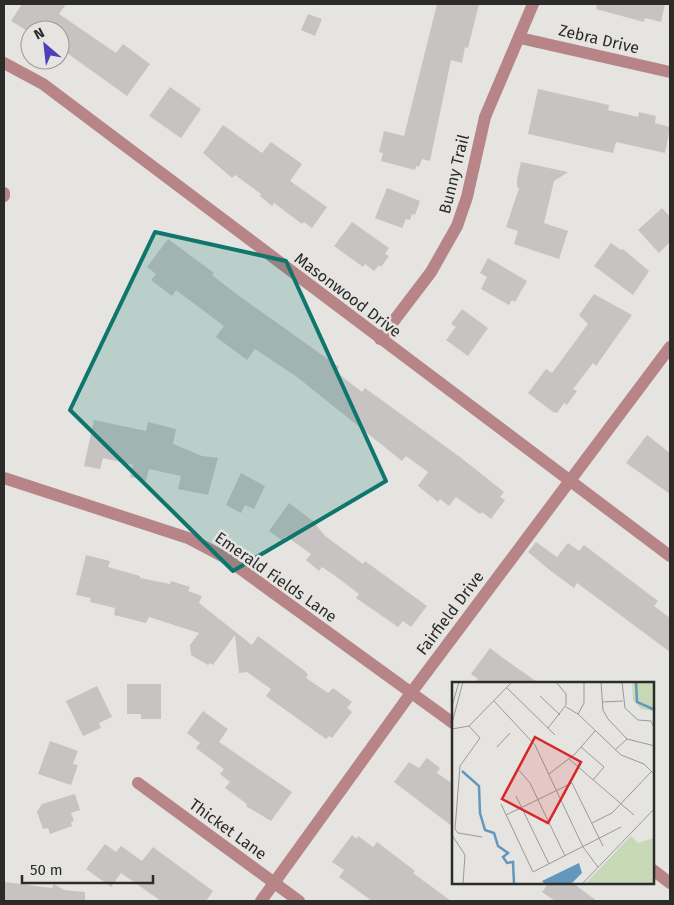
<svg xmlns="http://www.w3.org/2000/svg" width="674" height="905" font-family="'Fira Sans',sans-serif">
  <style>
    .building { fill: #c7c3c2 }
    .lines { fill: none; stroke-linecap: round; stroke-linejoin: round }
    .minor { stroke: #b78587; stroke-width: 12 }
    .marked { fill: #0f766e; fill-opacity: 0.2; stroke: #0f766e; stroke-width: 4; stroke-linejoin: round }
    .labels { text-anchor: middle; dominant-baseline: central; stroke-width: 5; stroke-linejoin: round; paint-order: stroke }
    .street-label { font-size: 16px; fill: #2b2b2a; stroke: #e5e4e1 }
    .inset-river { fill: none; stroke: #6398bc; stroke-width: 2.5 }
    .inset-road { fill: none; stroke: #9b9a98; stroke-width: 1 }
    .view { fill: #d62828; fill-opacity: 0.15; stroke: #d62828; stroke-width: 2.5 }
    .inset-edge { fill: none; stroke: #2b2b2a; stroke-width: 2.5 }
  </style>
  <rect width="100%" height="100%" fill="#e5e4e1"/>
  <path class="building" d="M22,4h44l-7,10 57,39 7,-9 27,20 -23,32 -67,-48v-18h-34l-15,-9z
    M437,4h42l-11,44 -3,-1 -3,16 -11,-3 -21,101 -8,-2 -3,8 -3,-1 -1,4 -34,-9 2,-8 -4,-1 5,-21 20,5z
    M597,4h68l-4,18 -16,-4 -1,4 -48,-13z
    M308,14l14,5 -7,17 -14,-6z
    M170,87l31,22 -20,29 -32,-22z
    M538,89l71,16 -1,5 30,7 1,-5 17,4 -1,7 15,4 -5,26 -49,-11 -3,11 -85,-19z
    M223,125l39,28 9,-11 31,22 -12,17 37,26 -15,21 -8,-6 -2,2 -28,-21 -2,3 -12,-10 1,-2 -26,-19 -3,3 -29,-25z
    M521,162l47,10 -14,9 -10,42 24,8 -9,28 -45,-15 4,-13 -12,-4 13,-39 -2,-1v-8z
    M387,188l33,13 -5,14 -3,-1 -2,6 -4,-1 -4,9 -27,-10z
    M662,208l8,9v25l-11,11 -21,-23z
    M352,222l37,26 -4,6 4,2 -8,11 -2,-2 -5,6 -9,-7 -2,3 -29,-21z
    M168,239l46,34 -2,2 23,18 104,74 -3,5 26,20 3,-4 95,69 44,35 -4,5 5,3 -14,19 -9,-7 -2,2 -24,-17 -7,9 -9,-7 -2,3 -20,-16 10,-14 -22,-16 -4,5 -105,-84 -42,-28 -8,11 -31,-23 8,-11 -48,-36 -4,6 -21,-16 5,-6 -9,-7z
    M611,243l10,7 2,-1 26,22 -16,24 -39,-29z
    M488,258l39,23 -12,21 -3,-2 -3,5 -28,-16 6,-12 -7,-4z
    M594,294l38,21 -36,51 -3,-3 -20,26 4,2 -10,14 -3,-2 -7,10 -4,-1 -25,-19 18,-24 6,4 36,-49 -9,-9z
    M462,309l26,19 -20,28 -22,-16 10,-13 -5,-3z
    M94,420l52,11 2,-9 28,7 -3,15 29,12 16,2 -10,37 -30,-6 3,-13 -32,-7 -3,12 -16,-4 3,-12 -30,-7 -3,11 -16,-3z
    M647,435l23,18v41l-44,-31z
    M241,473l24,13 -11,23 -9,-4 -4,8 -15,-8z
    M289,503l24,18 12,15 38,28 2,-3 62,45 -16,21 -8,-6 -5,6 -42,-29 3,-4 -25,-19 -12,-8 -3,4 -13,-11 5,-6 -25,-18 -3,5 -14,-10z
    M536,542l21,15 11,-14 11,8 5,-6 74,56 -4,5 16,12v34l-93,-69 -3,5 -22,-16 -24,-20z
    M86,555l24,6 -2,6 32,9v2l30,6 1,-3 19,6 -2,4 14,5 -3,7 53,42 6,-9 47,35 3,4 -2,3 22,15 5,-5 19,14 -5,6 5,4 -20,26 -3,-2 -3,3 -60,-43 5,-7 -24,-17 -8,1 -4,-38 -22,30 -3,-2 -2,2 -17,-10 -1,-10 9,-12 -50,-16 -3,6 -32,-8 1,-7 -25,-6 1,-4 -15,-3z
    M490,648l13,10 37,26h-66l4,-5 -7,-5z
    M127,684h34v35h-20v-5h-14z
    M97,686l15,31 -13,6 2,5 -18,8 -17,-35z
    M203,711l25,18 -9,13 73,50 -21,29 -25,-15 1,-2 -22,-16 5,-6 -10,-8 4,-5 -28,-21 4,-5 -13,-10z
    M50,741l28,10 -5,13 5,1 -7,20 -33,-11z
    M427,758l13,10 -3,5 16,11v43l-59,-45 15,-20 10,6z
    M75,794l5,16 -9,3 3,8 -3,1 1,4 -22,8 -2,-6 -5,1 -6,-17 5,-8z
    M352,835l5,4 1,-3 15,11 4,-5 38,29 -2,2 38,28h-79l-33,-24 5,-7 -12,-8z
    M105,844l11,8 5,-6 21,15 11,-14 60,44 -7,10h-45l-40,-28 -10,14 -25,-18z
    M4,882l48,6 2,-4 10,6 21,2v8l2,1h-83z
    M548,884h26l23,17h-42l-13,-9z"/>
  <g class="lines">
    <path class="minor" d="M520,38l150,34
      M4,63l39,21 627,472
      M4,193v3
      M380,339l51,-67 26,-46 10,-29 18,-80 48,-113
      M4,478l184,60 36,19 229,166
      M138,783l161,118
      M653,870l17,13
      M261,901l150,-208 259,-346"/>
  </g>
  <path class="marked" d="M155,232l131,29 100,220 -153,90 -163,-161z"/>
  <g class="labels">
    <g class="street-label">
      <text transform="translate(599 39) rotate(13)">Zebra Drive</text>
      <text transform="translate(454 174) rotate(-76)">Bunny Trail</text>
      <text transform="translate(348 295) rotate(37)">Masonwood Drive</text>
      <text transform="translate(276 577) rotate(35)">Emerald Fields Lane</text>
      <text transform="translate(450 613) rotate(-53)">Fairfield Drive</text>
      <text transform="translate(228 829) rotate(36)">Thicket Lane</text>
    </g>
  </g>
  <g transform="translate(452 682)">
    <rect width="202" height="202" fill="#e5e4e1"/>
    <path d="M180,0h22v29l-13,-2 -8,-9zM179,154l7,7 16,-5v46h-69z" fill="#c7d8b6"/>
    <path d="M127,181l3,10 -11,11h-26l-3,-3z" fill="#6398bc"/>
    <path class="inset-river" d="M184,0l1,20 18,8M10,89l17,15 1,27 5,17 9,3 4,13 10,7 -5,4 4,6 6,-1 1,22"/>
    <path class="inset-road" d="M149,0l2,28 5,9 19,20 28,7M170,0l3,26 13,12 13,1 4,9M55,6l48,47M88,14l20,19M42,19l41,44 48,102 15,20M150,20l21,-1M0,24l7,-24M114,25l12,7 43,41 23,9 11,11M126,32l6,-11v-21M0,41l11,-41M17,44l11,12 -20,28 -5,63 3,4 24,4M96,46l18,-23v-11l-10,-12M0,47l17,-3 43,-44M45,65l13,-14M129,65l23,20 -11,13M163,68l12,-11M117,77l65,56M65,86l13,15 35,73M97,92l26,-20 20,-23M64,114l33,68M49,122l32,68 88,-45M54,133l66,-32 31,63M140,141l20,-10 39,-41M0,153l13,20 -2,29M130,202l73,-76"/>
    <path class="view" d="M83,55l46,25 -33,61 -46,-24z"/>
    <rect width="202" height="202" class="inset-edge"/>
  </g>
  <rect width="674" height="905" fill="none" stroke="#2b2b2a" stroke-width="10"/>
  <g transform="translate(45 45) rotate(332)"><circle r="24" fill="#e5e4e1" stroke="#9b9a98"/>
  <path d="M0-4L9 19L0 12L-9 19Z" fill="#4c41b8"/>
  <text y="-8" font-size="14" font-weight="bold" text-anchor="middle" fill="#2b2b2a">N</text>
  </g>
  <path d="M22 875v8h131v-8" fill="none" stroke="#2b2b2a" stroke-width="2.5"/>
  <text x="30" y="875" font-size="15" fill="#2b2b2a" stroke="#e5e4e1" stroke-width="4" paint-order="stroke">50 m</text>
</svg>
